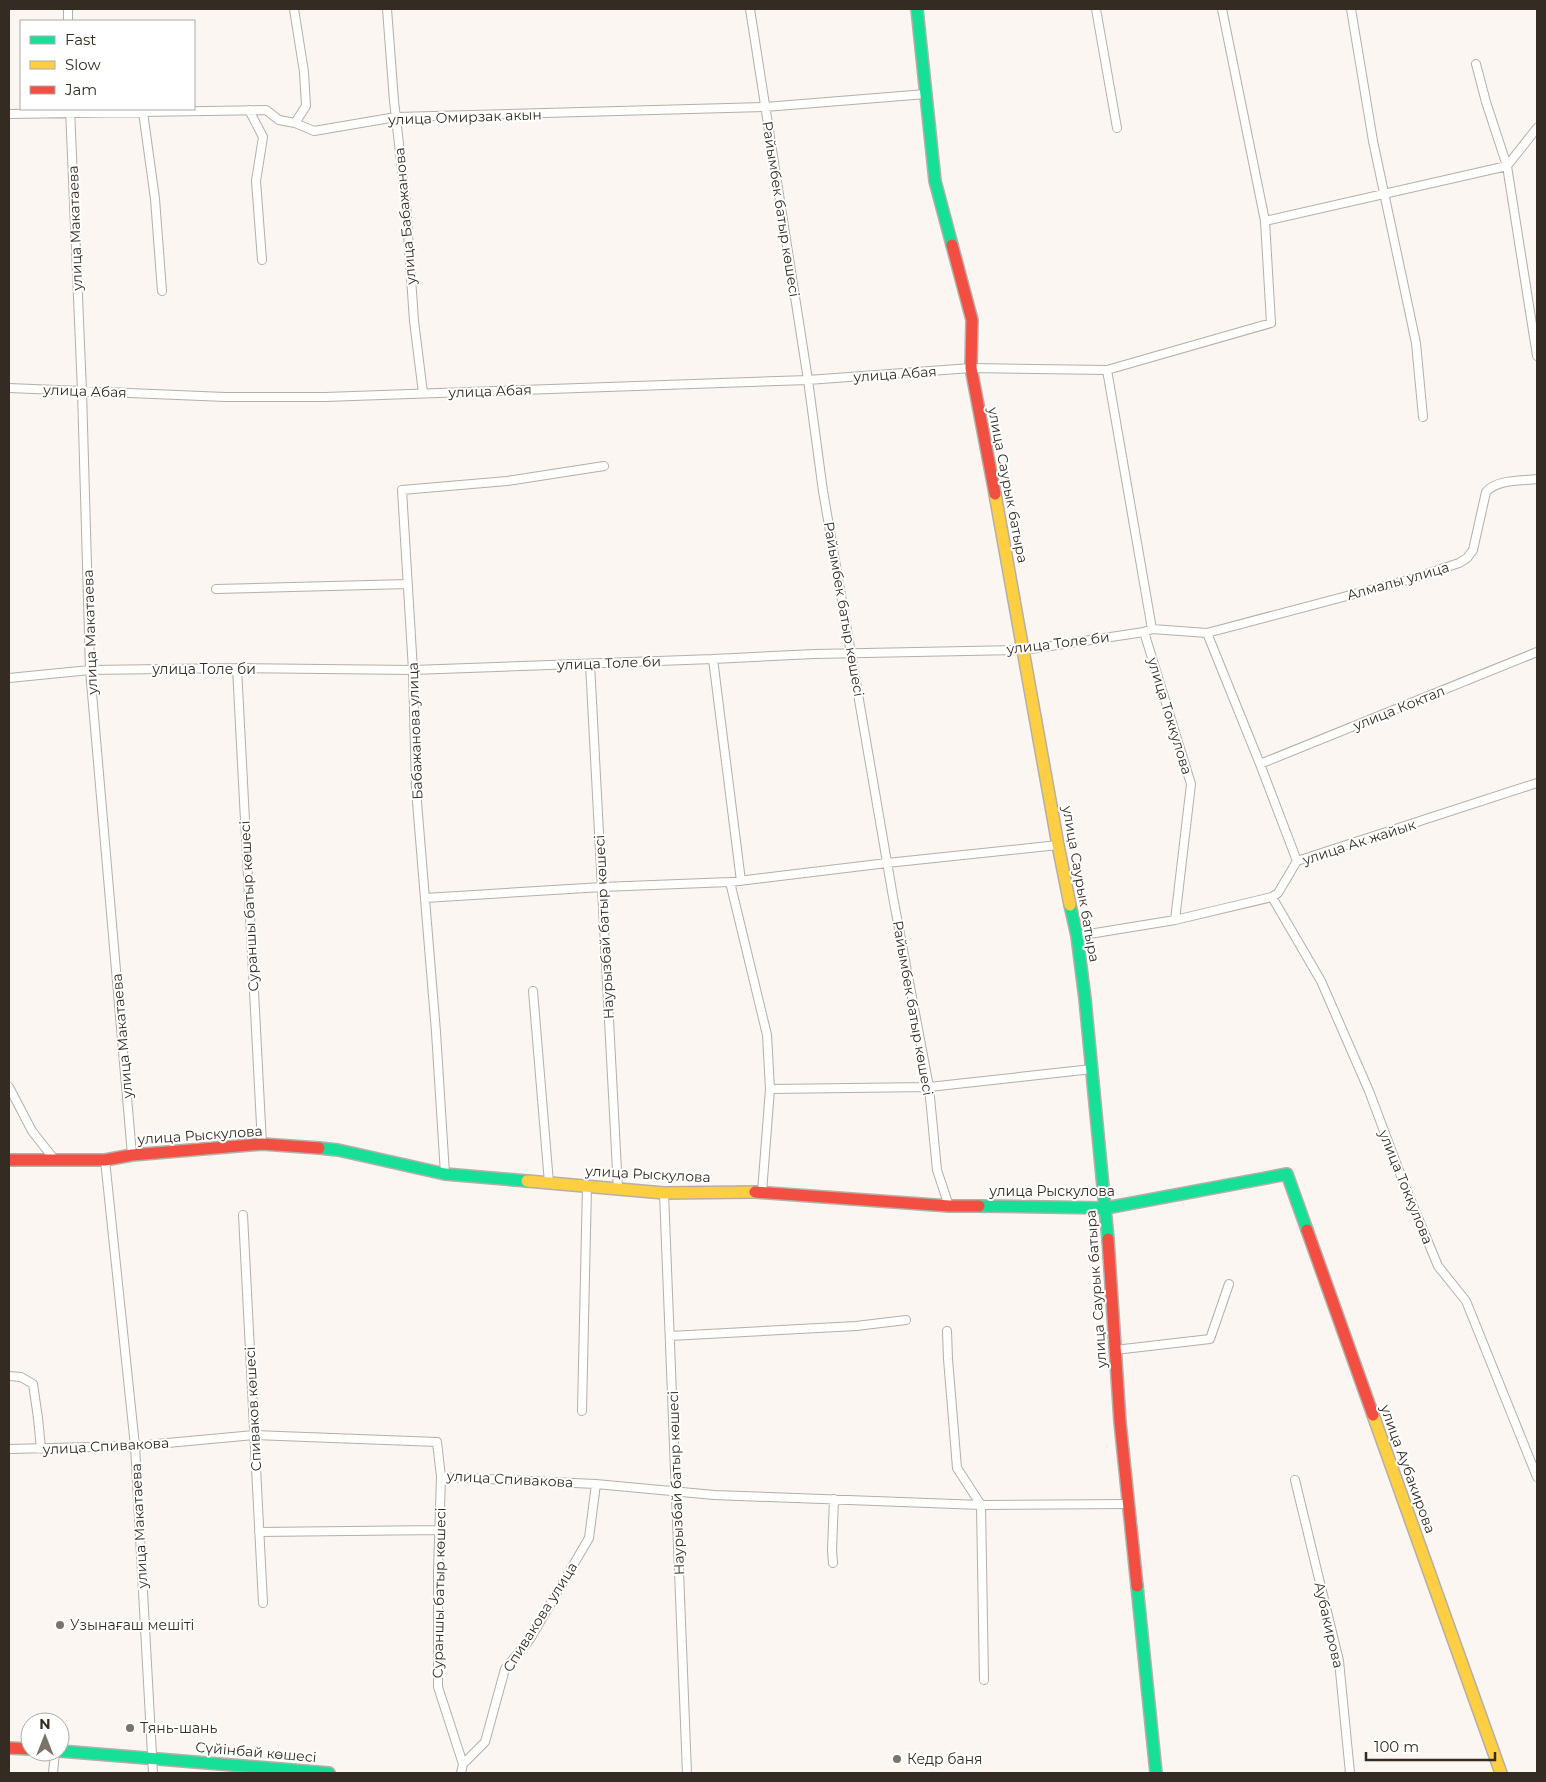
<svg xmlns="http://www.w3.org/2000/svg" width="1546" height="1782" font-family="Montserrat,sans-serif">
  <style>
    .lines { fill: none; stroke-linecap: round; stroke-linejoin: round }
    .street-casing { stroke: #b5afa8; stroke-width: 10 }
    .fast-casing { stroke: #b5afa8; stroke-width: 14 }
    .slow-casing { stroke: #b5afa8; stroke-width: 14 }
    .jam-casing { stroke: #b5afa8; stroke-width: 14 }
    .street { stroke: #fefefd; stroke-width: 8 }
    .fast { stroke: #16e098; stroke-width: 11 }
    .slow { stroke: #ffcf43; stroke-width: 11 }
    .jam { stroke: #f24e42; stroke-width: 11 }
    .poi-dot { fill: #7a736a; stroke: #fff; stroke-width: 2 }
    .labels { text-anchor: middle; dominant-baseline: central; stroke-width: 4; stroke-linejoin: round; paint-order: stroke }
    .street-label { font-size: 14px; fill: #342c22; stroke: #fff }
    .poi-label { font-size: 14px; fill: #342c22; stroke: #fff; text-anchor: start }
  </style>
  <rect width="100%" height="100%" fill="#fbf6f1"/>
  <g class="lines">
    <g class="street-casing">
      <path id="street" d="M68,9v12
        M294,9l10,63 2,34 -11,17
        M387,9l7,92 12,103 8,117 9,72
        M750,9l58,371 15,111 70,406 36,190 8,83 12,36
        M1096,9l21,119
        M1222,9l43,212
        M1351,9l22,132 43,202 7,74
        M1476,64l10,38 21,64 30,190
        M70,109l12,282 8,279 42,485
        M249,110l14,27 -7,44 6,79
        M143,112l12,87 7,92
        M9,114l257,-4 13,10 16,3 19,8 82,-14 369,-10 161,-13
        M1107,370l45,259
        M9,388l216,9h100l483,-17 163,-12 136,2 164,-47 -6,-102 242,-55 30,-38
        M216,589l192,-5
        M1144,632l47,152 -16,136
        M1207,633l53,131 37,97
        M713,659l28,222
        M590,664l28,525
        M237,668l25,476
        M9,678l81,-8 147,-2 176,2 300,-11 101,-5 210,-4 120,-18 8,-3 55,4 204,-54 48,-16 8,-5 6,-8 13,-58c11,-13 35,-11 51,-13
        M1260,764l277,-112
        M730,882l37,153 3,54 -8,103
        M1272,897l49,84 48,110 35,93 34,82 28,35 71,176
        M425,898l177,-11 128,-5 157,-19 171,-18
        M1077,936l98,-16 97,-23 6,-4 19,-32 240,-78
        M533,991l16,192
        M9,1087l23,44 22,28
        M770,1089l159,-2 163,-18
        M105,1160l30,286 18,327
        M445,1174l-9,-142 -20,-242 -3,-120 -11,-180 105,-9 97,-15
        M664,1193l23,580
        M243,1215l20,388
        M947,1331l1,28 9,109 24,37 147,-1
        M670,1336l186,-10 50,-6
        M1115,1350l95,-11 19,-55
        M9,1376l12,1 12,7 5,34 3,31
        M582,1411l5,-225
        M9,1449l126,-3 119,-11 183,7 4,35 155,7 118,11 267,10 3,175
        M441,1477l-3,94v116l25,77
        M1295,1480l44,181 11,112
        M259,1532l180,-2
        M833,1563l-1,-13 2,-51
        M53,1773l2,-21
        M461,1773l2,-9 22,-22 20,-73 25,-30 59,-101 7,-54"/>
    </g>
    <g class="fast-casing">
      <path id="fast" d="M917,9l18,172 17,64
        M1070,905l7,31 8,63 23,240
        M319,1148l19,2 107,24 82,7
        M979,1206l127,2 181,-34 20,56
        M1137,1586l19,187
        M60,1751l269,22"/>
    </g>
    <g class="slow-casing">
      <path id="slow" d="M995,494l63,351 12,60
        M527,1181l137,12 91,-1
        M1373,1415l128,358"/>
    </g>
    <g class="jam-casing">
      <path id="jam" d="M952,245l20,75 -1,48 24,126
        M9,1160h96l27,-5 130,-11 57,4
        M755,1192l194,14h30
        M1307,1230l66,185
        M1108,1239l12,183 17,164
        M9,1748l21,1"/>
    </g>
    <use href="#street" class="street"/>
    <use href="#fast" class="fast"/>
    <use href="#slow" class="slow"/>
    <use href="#jam" class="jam"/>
  </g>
  <g class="poi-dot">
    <circle cx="60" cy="1625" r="5"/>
    <circle cx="130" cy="1728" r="5"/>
    <circle cx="897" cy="1759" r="5"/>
  </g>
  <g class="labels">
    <g class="street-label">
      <text transform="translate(465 117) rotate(-2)">улица Омирзак акын</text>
      <text transform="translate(781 209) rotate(81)">Райымбек батыр көшесі</text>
      <text transform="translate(405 216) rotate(-95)">улица Бабажанова</text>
      <text transform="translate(75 228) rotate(-92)">улица Макатаева</text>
      <text transform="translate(895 374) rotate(-4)">улица Абая</text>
      <text transform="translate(85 391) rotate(2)">улица Абая</text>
      <text transform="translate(490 391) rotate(-2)">улица Абая</text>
      <text transform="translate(1008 485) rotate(79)">улица Саурык батыра</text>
      <text transform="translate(1398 581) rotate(-16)">Алмалы улица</text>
      <text transform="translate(844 609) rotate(80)">Райымбек батыр көшесі</text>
      <text transform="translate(90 632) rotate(-92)">улица Макатаева</text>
      <text transform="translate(1058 643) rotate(-7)">улица Толе би</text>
      <text transform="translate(609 663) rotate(-2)">улица Толе би</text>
      <text x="204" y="669">улица Толе би</text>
      <text transform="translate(1399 708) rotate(-22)">улица Коктал</text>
      <text transform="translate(1170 716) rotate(73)">улица Токкулова</text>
      <text transform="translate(415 731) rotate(-92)">Бабажанова улица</text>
      <text transform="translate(1359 842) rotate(-18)">улица Ак жайык</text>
      <text transform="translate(1081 884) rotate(80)">улица Саурык батыра</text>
      <text transform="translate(249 906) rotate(-93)">Сураншы батыр көшесі</text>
      <text transform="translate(604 927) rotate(-93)">Наурызбай батыр көшесі</text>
      <text transform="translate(913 1008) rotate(80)">Райымбек батыр көшесі</text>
      <text transform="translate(122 1036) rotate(-95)">улица Макатаева</text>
      <text transform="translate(200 1135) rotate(-4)">улица Рыскулова</text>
      <text transform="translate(648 1174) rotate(3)">улица Рыскулова</text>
      <text transform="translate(1406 1187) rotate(68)">улица Токкулова</text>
      <text x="1052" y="1191">улица Рыскулова</text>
      <text transform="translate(1096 1289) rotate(-94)">улица Саурык батыра</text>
      <text transform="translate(253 1409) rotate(-93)">Спиваков көшесі</text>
      <text transform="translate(106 1446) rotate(-3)">улица Спивакова</text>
      <text transform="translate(1408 1469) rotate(70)">улица Аубакирова</text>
      <text transform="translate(510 1479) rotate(3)">улица Спивакова</text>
      <text transform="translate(676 1483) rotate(-92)">Наурызбай батыр көшесі</text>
      <text transform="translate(139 1526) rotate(-93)">улица Макатаева</text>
      <text transform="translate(439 1593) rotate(-89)">Сураншы батыр көшесі</text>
      <text transform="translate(540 1617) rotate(-58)">Спивакова улица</text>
      <text transform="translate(1329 1625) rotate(77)">Аубакирова</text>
      <text transform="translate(256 1752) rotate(5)">Сүйінбай көшесі</text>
    </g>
    <g class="poi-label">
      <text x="70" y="1625">Узынағаш мешіті</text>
      <text x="140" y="1728">Тянь-шань</text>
      <text x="907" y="1759">Кедр баня</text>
    </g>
  </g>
  <rect width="1546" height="1782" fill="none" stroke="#342c22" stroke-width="20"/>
  <rect x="20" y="20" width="175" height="90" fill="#ffffff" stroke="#aeaba7"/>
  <rect x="30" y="36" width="25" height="8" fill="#16e098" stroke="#aeaba7"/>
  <text x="65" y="45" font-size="15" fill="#342c22">Fast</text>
  <rect x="30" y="61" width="25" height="8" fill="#ffcf43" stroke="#aeaba7"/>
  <text x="65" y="70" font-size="15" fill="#342c22">Slow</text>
  <rect x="30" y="86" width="25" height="8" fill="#f24e42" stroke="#aeaba7"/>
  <text x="65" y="95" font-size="15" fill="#342c22">Jam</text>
  <g transform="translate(45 1737)"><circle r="24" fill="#ffffff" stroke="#aeaba7"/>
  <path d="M0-4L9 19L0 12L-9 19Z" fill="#7a736a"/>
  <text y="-8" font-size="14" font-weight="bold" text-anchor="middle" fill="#342c22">N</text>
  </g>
  <path d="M1366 1752v8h129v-8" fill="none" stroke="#342c22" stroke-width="2.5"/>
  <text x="1374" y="1752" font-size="15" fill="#342c22" stroke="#ffffff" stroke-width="4" paint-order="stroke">100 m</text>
</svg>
